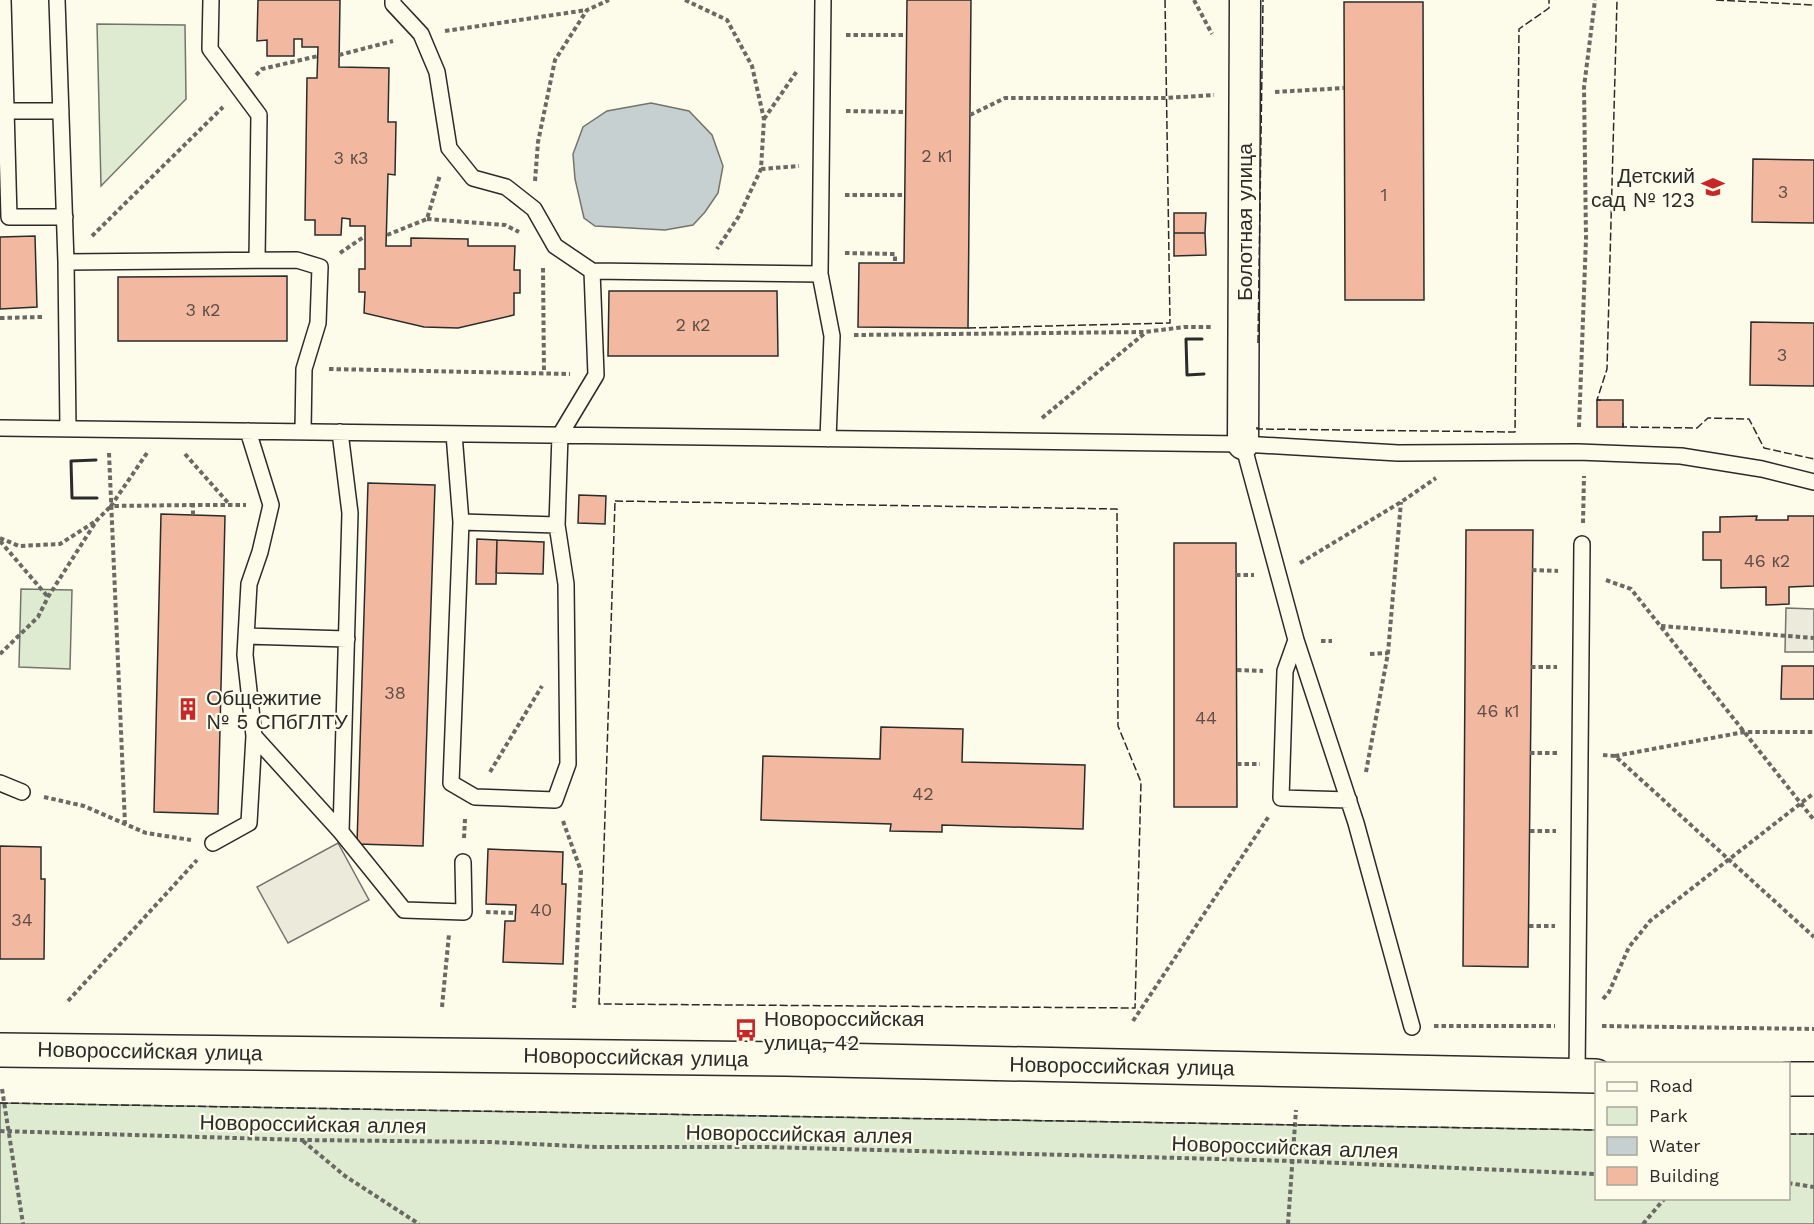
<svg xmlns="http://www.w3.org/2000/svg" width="1814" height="1224" font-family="'Work Sans',sans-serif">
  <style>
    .green { fill: #deebd1; stroke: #74746e; stroke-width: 1.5 }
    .parking { fill: #eceadb; stroke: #74746e; stroke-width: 1.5 }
    .water { fill: #c7d0d0; stroke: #74746e; stroke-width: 1.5 }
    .building { fill: #f2b8a0; stroke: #2b2b2b; stroke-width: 1.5 }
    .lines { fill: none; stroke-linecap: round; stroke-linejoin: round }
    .lane-casing { stroke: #2b2b2b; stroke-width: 18 }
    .street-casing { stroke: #2b2b2b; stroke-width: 33 }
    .secondary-casing { stroke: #2b2b2b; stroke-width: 36 }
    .path { stroke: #6a6964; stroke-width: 4; stroke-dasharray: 4.5 3; stroke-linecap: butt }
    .lane { stroke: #fdfbea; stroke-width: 15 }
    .street { stroke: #fdfbea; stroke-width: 30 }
    .secondary { stroke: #fdfbea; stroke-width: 33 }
    .fence { stroke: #2b2b2b; stroke-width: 1.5; stroke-dasharray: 8 3; stroke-linecap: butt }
    .wall { stroke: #2b2b2b; stroke-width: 3 }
    .labels { text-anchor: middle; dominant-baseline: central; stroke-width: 4.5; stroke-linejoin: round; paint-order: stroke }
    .number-label { font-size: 18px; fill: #5d4e48 }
    .poi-label { font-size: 21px; fill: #2b2b2b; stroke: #fdfbea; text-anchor: start }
    .street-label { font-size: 21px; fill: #2b2b2b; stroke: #fdfbea }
  </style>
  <rect width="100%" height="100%" fill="#fdfbea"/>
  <path class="green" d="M97,24l88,1 1,74 -85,87z
    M21,589l51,1 -2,79 -51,-2z
    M0,1103l1596,27v68h192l1,-64h25v90h-1814z"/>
  <path class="parking" d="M1786,608l28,1v43h-29z
    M338,843l31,57 -81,43 -31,-56z"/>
  <path class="water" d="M651,103l38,8 23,24 11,31 -5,27 -13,19 -12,13 -28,5 -70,-4 -11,-8 -9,-39 -2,-25 10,-27 24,-16z"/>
  <path class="building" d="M258,0h82l-1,67 50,1 -1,54h8l-1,53 -7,-1 -2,72h25v-8l57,1v7h47l-1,24h6v23h-6v22l-56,13 -34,-1 -60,-14 1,-21h-6v-23h6v-43h-15v-7l-8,-1 -1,17h-26v-15h-10l2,-142h10l1,-31h-16v-8h-8v17h-27v-16l-10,1z
    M907,0h64l-3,328 -110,-1 1,-64h45z
    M1344,2h79l1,298h-79z
    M1753,159l61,1v63l-62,-1z
    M1174,213h32l-1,20h-31z
    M1174,233h31l1,22 -32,1z
    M35,236l2,71 -37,2v-72z
    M287,276v65h-169v-64z
    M609,291h168l1,65h-170z
    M1751,322l63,1v63l-64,-1z
    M1597,400h26v27h-26z
    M368,483l67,2 -12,361 -66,-2z
    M579,495l27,1 -1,28 -27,-1z
    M161,514l64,2 -7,298 -64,-2z
    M1757,516l-1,4h32v-4h26v70l-25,1v17l-23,1v-18l-45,1v-28h-18v-28h17v-15z
    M1466,530h67l-5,437 -65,-1z
    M477,539l20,1 -1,44h-20z
    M497,540l47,2 -1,32 -47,-1z
    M1174,543h62l1,264h-63z
    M1782,666h32v33h-33z
    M881,727l82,2 -1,33 123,3 -2,64 -141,-4v7l-52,-1 1,-7 -130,-4 2,-64 117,3z
    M0,846l41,1v32h4l-1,80h-44z
    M488,849l75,3 -1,32h4l-3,80 -60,-2 2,-41h10l1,-16 -30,-1z"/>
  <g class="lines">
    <g class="lane-casing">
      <path id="lane" d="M3,0l6,217h56
        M57,0l9,262 2,167
        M211,0l-1,49 49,66 -2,145
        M393,0v4l28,30 16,38 12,76 24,30 33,9 28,22 21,37 37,25
        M6,111h55
        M66,262l231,-2 23,7 -2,56 -14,46 -1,62
        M820,274l12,62 -4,103
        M0,428l1243,16 155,9 180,-1 103,4 81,13 52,13
        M340,432l10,81 -9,319
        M454,434l7,88 -10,261 24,14 80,3 13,-36 -2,-180 -9,-59 3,-90 36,-60 -4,-104 228,3 3,-274
        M1243,444l53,196 60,183 56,204
        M461,522l96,3
        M246,636l101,3
        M1296,640l-11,31 -4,127 68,2
        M254,736l87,96 63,78 60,2 -1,-50
        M0,783l22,9
        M213,843l36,-20 5,-87 -9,-81 4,-71 11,-32 11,-47 -23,-74
        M1577,1076l5,-532"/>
    </g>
    <g class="street-casing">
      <path id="street" d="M1243,444l2,-444"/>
    </g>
    <g class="secondary-casing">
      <path id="secondary" d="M0,1050l785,9 811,17
        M1788,1079h26"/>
    </g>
    <path class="path" d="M685,0l42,20 25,46 12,53 -3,50 -22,47 -22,33
      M1194,0l18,34
      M445,31l142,-21
      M846,35h60
      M339,55l54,-14
      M256,75l6,-6 56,-13
      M1275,92l69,-4
      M846,111l59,1
      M970,115l35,-17h161l48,-3
      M764,119l33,-48
      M761,169l38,-3
      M535,181l3,-39 17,-82 32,-50 22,-10
      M845,195h59
      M427,219l78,6 14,7
      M387,235l40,-16 13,-44
      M92,236l131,-129
      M340,253l25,-17
      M845,253l50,1v9
      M543,268l1,105
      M0,318l42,-1
      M854,335l291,-3 39,-5h28
      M329,369l241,5
      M1042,418l103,-85
      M1579,427l7,-189 -2,-151 11,-87
      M109,453l16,371
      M147,453l-36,53 82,-1
      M185,454l45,51
      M193,515v-10h53
      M1583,523l1,-47
      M0,538l19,8 41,-2 36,-23
      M0,541l48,56
      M1300,563l101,-61 35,-24
      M1532,570l26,1
      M1236,575h18
      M1606,580l25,9 183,231
      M1661,626l153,12
      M1321,641h11
      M0,654l38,-37 10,-20 49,-77 14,-14
      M1370,654l18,-1
      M1531,667h26
      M1237,670l26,1
      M1530,753h27
      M1603,755l12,1 199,181
      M1615,756l129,-24h70
      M1237,764h23
      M490,772l52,-86
      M1366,772l22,-119 13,-151
      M44,797l40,9 62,27 45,7
      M563,821l18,50 -7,137
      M1530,831h26
      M464,838l1,-19
      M486,912l30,1
      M1529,926h26
      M1603,999l6,-7 20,-45 21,-26 164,-128
      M68,1001l129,-141
      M442,1007l7,-73
      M1133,1021l136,-205
      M1434,1026h121
      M1602,1026l212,3
      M2,1089l21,135
      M0,1131l303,9 188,2 104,5h170l528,14 303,13
      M303,1141l42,35 74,48
      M1788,1183l26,4
      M1288,1224l8,-114
      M1643,1224l22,-26"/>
    <use href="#lane" class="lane"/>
    <use href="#street" class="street"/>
    <use href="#secondary" class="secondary"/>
    <path class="fence" d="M1716,0l98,5
      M968,328l202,-5 -5,-323
      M1258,343l5,-343
      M1601,400h-4l10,-31 10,-369
      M1623,423v4l74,1 11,-10 41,1 15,29 50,11
      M1257,427v2l258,3 4,-403 30,-21v-8
      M615,501l502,8 1,217 23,56 -6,226 -536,-4z
      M0,1103l1596,27
      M1788,1134h26"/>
    <path class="wall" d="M1202,339h-16l1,36 17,-1
      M96,460l-25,1 1,37h25"/>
  </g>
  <defs>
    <g id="school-bare" transform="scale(1.8)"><path d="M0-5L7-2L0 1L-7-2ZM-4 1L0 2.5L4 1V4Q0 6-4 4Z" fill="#c62828" stroke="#fdfbea" stroke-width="2.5" paint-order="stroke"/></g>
    <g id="building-bare" transform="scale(1.8)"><path d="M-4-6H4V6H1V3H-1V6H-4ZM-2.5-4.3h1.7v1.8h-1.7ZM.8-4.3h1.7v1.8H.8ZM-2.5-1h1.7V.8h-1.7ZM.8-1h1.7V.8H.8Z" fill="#c62828" stroke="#fdfbea" stroke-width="2.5" paint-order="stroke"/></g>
    <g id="bus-bare" transform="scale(1.8)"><path d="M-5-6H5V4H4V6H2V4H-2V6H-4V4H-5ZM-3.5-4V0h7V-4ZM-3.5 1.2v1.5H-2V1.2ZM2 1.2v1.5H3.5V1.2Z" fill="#c62828" stroke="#fdfbea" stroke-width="2.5" paint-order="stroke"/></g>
  </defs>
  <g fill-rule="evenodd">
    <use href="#school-bare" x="1713" y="187"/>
    <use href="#building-bare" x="188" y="709"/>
    <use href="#bus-bare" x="746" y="1030"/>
  </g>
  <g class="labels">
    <g class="number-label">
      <text x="937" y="155">2 к1</text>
      <text x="351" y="157">3 к3</text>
      <text x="1783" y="191">3</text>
      <text x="1384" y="194">1</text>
      <text x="203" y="309">3 к2</text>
      <text x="693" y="324">2 к2</text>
      <text x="1782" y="354">3</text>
      <text x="1767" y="560">46 к2</text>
      <text x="395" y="692">38</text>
      <text x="1498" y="710">46 к1</text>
      <text x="1206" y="717">44</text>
      <text x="923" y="793">42</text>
      <text x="541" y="909">40</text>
      <text x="22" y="919">34</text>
    </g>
    <g class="poi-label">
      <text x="1695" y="175" text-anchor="end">Детский<tspan x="1695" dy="24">сад № 123</tspan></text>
      <text x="206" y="697">Общежитие<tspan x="206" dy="24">№ 5 СПбГЛТУ</tspan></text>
      <text x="764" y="1018">Новороссийская<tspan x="764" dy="24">улица, 42</tspan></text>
    </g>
    <g class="street-label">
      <text transform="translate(1244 222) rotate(-90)">Болотная улица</text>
      <text transform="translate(150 1051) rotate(1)">Новороссийская улица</text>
      <text transform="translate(636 1057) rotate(1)">Новороссийская улица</text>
      <text transform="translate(1122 1066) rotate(1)">Новороссийская улица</text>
      <text transform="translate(313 1124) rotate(1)">Новороссийская аллея</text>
      <text transform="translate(799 1134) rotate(1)">Новороссийская аллея</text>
      <text transform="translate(1285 1147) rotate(2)">Новороссийская аллея</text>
    </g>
  </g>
  <rect x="1595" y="1062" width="195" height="138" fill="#fdfbea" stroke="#a9a89e" stroke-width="1.5"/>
  <rect x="1607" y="1082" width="30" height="9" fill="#fdfbea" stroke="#a9a89e" stroke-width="1.5"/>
  <text x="1649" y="1092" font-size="18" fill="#2b2b2b">Road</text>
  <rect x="1607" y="1107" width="30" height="18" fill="#deebd1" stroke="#a9a89e" stroke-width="1.5"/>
  <text x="1649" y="1122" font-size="18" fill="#2b2b2b">Park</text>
  <rect x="1607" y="1137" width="30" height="18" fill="#c7d0d0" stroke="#a9a89e" stroke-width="1.5"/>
  <text x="1649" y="1152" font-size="18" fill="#2b2b2b">Water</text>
  <rect x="1607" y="1167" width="30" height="18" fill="#f2b8a0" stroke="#a9a89e" stroke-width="1.5"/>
  <text x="1649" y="1182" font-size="18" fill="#2b2b2b">Building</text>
</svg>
